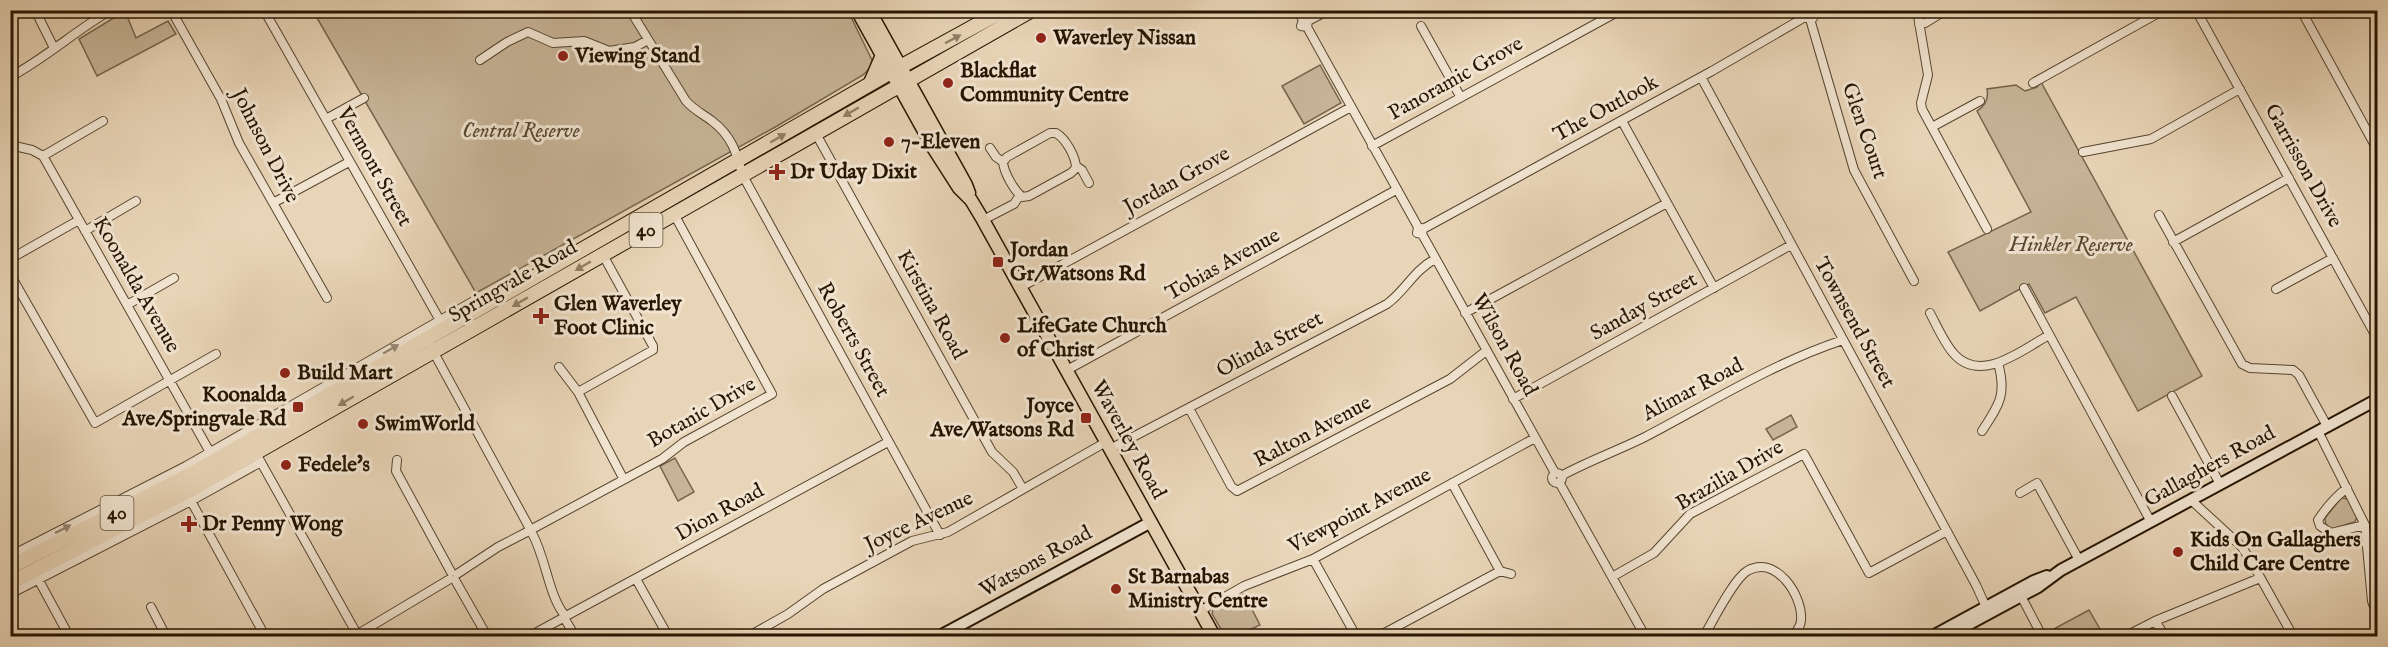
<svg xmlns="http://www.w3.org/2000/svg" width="2388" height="647" font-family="'IM FELL English',serif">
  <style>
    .green { fill: #c7b497; stroke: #76644c; stroke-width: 1.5 }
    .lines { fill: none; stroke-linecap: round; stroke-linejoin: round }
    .street-casing { stroke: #56452e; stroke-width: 10 }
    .secondary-casing { stroke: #261500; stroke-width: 14 }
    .primary-casing { stroke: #261500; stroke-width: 15 }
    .highway-casing { stroke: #261500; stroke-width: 16 }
    .street { stroke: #f0e3d0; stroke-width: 8 }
    .secondary { stroke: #f0e3d0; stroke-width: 10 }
    .primary { stroke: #e8d4b6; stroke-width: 12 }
    .highway { stroke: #e8d4b6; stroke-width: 14 }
    .oneway { fill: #917e64 }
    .oneway2 { fill: #958672 }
    .poi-dot { fill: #8f2418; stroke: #f0e3d0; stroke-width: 2 }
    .labels { text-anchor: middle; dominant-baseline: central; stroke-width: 6; stroke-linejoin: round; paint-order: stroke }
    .shield { fill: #f0e3d0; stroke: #63533e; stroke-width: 1.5 }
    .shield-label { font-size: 20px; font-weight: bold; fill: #261500 }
    .poi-label { font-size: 21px; font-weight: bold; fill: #261500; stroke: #f0e3d0; text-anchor: start }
    .street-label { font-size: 21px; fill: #261500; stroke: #f0e3d0 }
    .park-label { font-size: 21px; font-style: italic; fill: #56452d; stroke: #f0e3d0 }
  </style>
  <rect width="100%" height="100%" fill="#e8d4b6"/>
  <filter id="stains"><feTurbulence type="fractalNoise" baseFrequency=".00333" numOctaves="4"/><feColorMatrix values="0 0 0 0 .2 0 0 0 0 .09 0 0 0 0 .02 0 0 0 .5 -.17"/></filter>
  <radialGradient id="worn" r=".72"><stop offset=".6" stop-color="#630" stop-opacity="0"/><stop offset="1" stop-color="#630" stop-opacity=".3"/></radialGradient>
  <path class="green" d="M125,11l11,27 32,-17 8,13 -79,42 -18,-37z
    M313,11h535l24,49 -1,7 -8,8 -86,51 -301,167z
    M1320,65l21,38 -37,21 -22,-38z
    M2041,82l161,294 -64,35 -62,-114 -31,16 -16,-29 -49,27 -32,-59 83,-40 -54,-101c8,-5 12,-12 10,-22l29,-4 9,6 12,-4z
    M1791,415l6,12 -24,13 -7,-11z
    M675,458l19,34 -16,9 -18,-35z
    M2341,498l9,1 7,18 -2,5 -24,7 -5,-3 -1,-8z
    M1244,594l16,31 -23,11h-12l-13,-22 1,-4z
    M2089,610l15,26h-51l-3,-5z"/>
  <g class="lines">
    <g class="street-casing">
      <path id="street" d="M35,10l19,38
        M171,10l50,89 18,44 88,155
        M264,10l178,314
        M630,10l56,91c8,9 17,13 26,20 19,14 25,32 30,53l198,361
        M1297,10l6,10 5,1 -1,6 -6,-1 2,-6
        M1917,10l11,65 -7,28 1,6 65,120
        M2196,10l182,330
        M2301,10l77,141
        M1806,18h7v-8
        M1810,19l44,151 60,111
        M1308,21l21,-11
        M1919,24l6,-1 21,-13
        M1421,26l39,70
        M1307,27l111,200 -1,6 5,1 1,-5 -5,-2
        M480,60l27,-18 21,-10 25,11 31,-2 25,10 26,-4 13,-7
        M10,77c36,-19 66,-47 101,-67
        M1701,77l275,508 10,22
        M2033,83l131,-73
        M326,119l38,-21
        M1622,121l92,167
        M1932,127l48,-26
        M815,132l177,320 21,20 10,17
        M1050,133h6c10,6 20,24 20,35l-5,5 -42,23 -7,1c-8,-7 -18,-24 -19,-35l4,-5z
        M10,145l22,5 11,6 168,298
        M1372,146l249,-136
        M990,148l6,9 7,5
        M2083,152l68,-13 89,-50
        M43,156l60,-35
        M1076,166l6,4 7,13
        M273,203l76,-41
        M2159,215l83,149 8,4 43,2 6,5 28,51
        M983,220l31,-16 6,-9
        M1423,229l289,-158 93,-54
        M85,231l51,-30
        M1422,234l133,239
        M2173,242l116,-64
        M10,259l69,-39
        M10,274l85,149 121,-69
        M1021,287l330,-180
        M2024,288l127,234
        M2276,289l57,-31
        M127,305l47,-27
        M1465,313l202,-110
        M1930,313c7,13 14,30 24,41 27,30 68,-4 95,-19
        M427,340l102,187
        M559,367l19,25 45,86
        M1067,370l329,-180
        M578,392l75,-42v-4l-50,-91
        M2172,396l48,88
        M1513,399l278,-154
        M1189,408l42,78 6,5 213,-112 36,-28
        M1982,431c17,-26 25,-36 16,-68
        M2318,431l47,94 7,76 6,17
        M1110,449l277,-145c19,-14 26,-33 48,-45
        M258,457l100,179
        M397,460l-1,11 55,101
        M1552 478a5 5 0 1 1 10 0a5 5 0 1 1-10 0Z
        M1561,476c27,-15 56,-25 84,-39 65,-34 128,-74 198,-97
        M1559,482l86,154
        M2347,488c-12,9 -21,20 -29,32l2,6 11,7 34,-8
        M2020,493l17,-10 42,77
        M2191,500l50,46 10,15 42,75
        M191,501l74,135
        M534,528l128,-69 22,-17 88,-48 -98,-180
        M532,533c14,26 16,59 31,80
        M10,556l176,-90 291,-167
        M1313,559l43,77
        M1500,571l11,3
        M457,574l41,-27 29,-15
        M37,577l32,59
        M1612,577l42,-24 36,-39 114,-60 65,119 78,-42
        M636,579l32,57
        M455,580l32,56
        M10,594l181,-93 70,-39
        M2021,596l21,40
        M151,607l15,29
        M1200,611l44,-25 69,-27 222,-121
        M568,615l320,-173
        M566,621l9,15
        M2155,621l10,15
        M358,634l92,-55
        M530,636l31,-17
        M749,636l39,-22 35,-25 89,-48 36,-9 158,-90
        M1379,636l121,-65 -48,-88
        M1704,636c9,-15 29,-56 43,-65 29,-17 56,25 54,49 0,6 -4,11 -8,16
        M2126,636l29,-15 105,-43"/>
    </g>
    <g class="secondary-casing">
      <path id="secondary" d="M940,636l211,-114
        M1933,636l101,-55 13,-5
        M1947,636l91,-49 23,-17 317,-171"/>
    </g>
    <g class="primary-casing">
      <path id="primary" d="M857,10l77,139 25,39 12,12 12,20 231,416
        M869,10l97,175 3,8
        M869,85l13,-30"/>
    </g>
    <g class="highway-casing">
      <path id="highway" d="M10,567l185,-95 696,-400 113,-62
        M10,583l182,-94 840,-479"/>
    </g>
    <use href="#street" class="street"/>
    <use href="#secondary" class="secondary"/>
    <use href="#primary" class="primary"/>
    <use href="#highway" class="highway"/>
  </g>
  <defs><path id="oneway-solid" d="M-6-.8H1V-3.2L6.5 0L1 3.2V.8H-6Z" transform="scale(1.5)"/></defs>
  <g class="oneway">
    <use href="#oneway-solid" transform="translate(953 39) rotate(-28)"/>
    <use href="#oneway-solid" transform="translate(851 112) rotate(150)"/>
    <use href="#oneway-solid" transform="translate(778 138) rotate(-30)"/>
    <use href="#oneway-solid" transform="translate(583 266) rotate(150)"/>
    <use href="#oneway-solid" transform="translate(520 302) rotate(150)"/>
    <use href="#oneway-solid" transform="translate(346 401) rotate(150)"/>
  </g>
  <g class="oneway2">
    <use href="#oneway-solid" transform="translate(391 349) rotate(-30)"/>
    <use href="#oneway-solid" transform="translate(63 529) rotate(-27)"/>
  </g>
  <g class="poi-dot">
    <circle cx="1041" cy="38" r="6"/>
    <circle cx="563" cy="56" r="6"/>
    <circle cx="948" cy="83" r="6"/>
    <circle cx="889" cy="142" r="6"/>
    <path d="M774 163h6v6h6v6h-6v6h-6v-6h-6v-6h6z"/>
    <rect x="992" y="256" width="12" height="12" rx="3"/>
    <path d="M538 307h6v6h6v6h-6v6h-6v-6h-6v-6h6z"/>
    <circle cx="1005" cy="338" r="6"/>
    <circle cx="285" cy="373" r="6"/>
    <rect x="292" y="401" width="12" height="12" rx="3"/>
    <rect x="1080" y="412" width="12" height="12" rx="3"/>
    <circle cx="363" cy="424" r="6"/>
    <circle cx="286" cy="465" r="6"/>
    <path d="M186 515h6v6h6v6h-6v6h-6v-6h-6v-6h6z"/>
    <circle cx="2178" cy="552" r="6"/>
    <circle cx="1116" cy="589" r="6"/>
  </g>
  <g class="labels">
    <g class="shield">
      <rect x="629.5" y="213" width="33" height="34" rx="4.5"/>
      <rect x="100.5" y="496" width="33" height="34" rx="4.5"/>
    </g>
    <g class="shield-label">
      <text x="646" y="230">40</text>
      <text x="117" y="513">40</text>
    </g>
    <g class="poi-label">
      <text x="1053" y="38">Waverley Nissan</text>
      <text x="575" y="56">Viewing Stand</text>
      <text x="960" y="71">Blackflat<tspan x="960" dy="24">Community Centre</tspan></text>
      <text x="901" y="142">7-Eleven</text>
      <text x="790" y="172">Dr Uday Dixit</text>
      <text x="1010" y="250">Jordan<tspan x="1010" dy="24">Gr/Watsons Rd</tspan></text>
      <text x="554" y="304">Glen Waverley<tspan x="554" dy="24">Foot Clinic</tspan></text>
      <text x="1017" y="326">LifeGate Church<tspan x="1017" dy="24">of Christ</tspan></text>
      <text x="297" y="373">Build Mart</text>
      <text x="286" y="395" text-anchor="end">Koonalda<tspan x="286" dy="24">Ave/Springvale Rd</tspan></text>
      <text x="1074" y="406" text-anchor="end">Joyce<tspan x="1074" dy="24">Ave/Watsons Rd</tspan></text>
      <text x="375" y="424">SwimWorld</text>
      <text x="298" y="465">Fedele's</text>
      <text x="202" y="524">Dr Penny Wong</text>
      <text x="2190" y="540">Kids On Gallaghers<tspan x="2190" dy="24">Child Care Centre</tspan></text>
      <text x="1128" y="577">St Barnabas<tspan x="1128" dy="24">Ministry Centre</tspan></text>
    </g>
    <g class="street-label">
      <text transform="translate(1456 79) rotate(-29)">Panoramic Grove</text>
      <text transform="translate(1606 109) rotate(-29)">The Outlook</text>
      <text transform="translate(1864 131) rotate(71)">Glen Court</text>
      <text transform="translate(265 146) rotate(63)">Johnson Drive</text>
      <text transform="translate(2303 166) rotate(61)">Garrisson Drive</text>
      <text transform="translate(374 167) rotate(61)">Vermont Street</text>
      <text transform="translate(1177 181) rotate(-29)">Jordan Grove</text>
      <text transform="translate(1223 265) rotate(-29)">Tobias Avenue</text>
      <text transform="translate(513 282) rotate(-30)">Springvale Road</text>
      <text transform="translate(136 285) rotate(60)">Koonalda Avenue</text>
      <text transform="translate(931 305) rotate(61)">Kirstina Road</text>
      <text transform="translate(1644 307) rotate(-29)">Sanday Street</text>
      <text transform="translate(1854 323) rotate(61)">Townsend Street</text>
      <text transform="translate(853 340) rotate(61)">Roberts Street</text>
      <text transform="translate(1270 345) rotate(-28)">Olinda Street</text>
      <text transform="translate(1504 345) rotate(61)">Wilson Road</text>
      <text transform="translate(1693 390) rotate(-28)">Alimar Road</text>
      <text transform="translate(702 413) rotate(-30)">Botanic Drive</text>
      <text transform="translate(1313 432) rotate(-28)">Ralton Avenue</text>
      <text transform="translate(1128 440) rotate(61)">Waverley Road</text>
      <text transform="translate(2210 467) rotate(-29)">Gallaghers Road</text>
      <text transform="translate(1730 476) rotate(-30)">Brazilia Drive</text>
      <text transform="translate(1360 511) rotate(-28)">Viewpoint Avenue</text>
      <text transform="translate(720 513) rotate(-29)">Dion Road</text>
      <text transform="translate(919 522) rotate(-25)">Joyce Avenue</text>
      <text transform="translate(1036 562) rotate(-29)">Watsons Road</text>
    </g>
    <g class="park-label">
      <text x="521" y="131">Central Reserve</text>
      <text x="2071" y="245">Hinkler Reserve</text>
    </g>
  </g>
  <rect width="2388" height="647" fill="none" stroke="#e8d4b6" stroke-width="36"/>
  <rect x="12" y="12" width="2364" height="623" fill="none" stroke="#261500" stroke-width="3"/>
  <rect x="18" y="18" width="2352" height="611" fill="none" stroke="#261500" stroke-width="1.5"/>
  <rect width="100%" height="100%" filter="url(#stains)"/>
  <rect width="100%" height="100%" fill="url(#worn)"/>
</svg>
